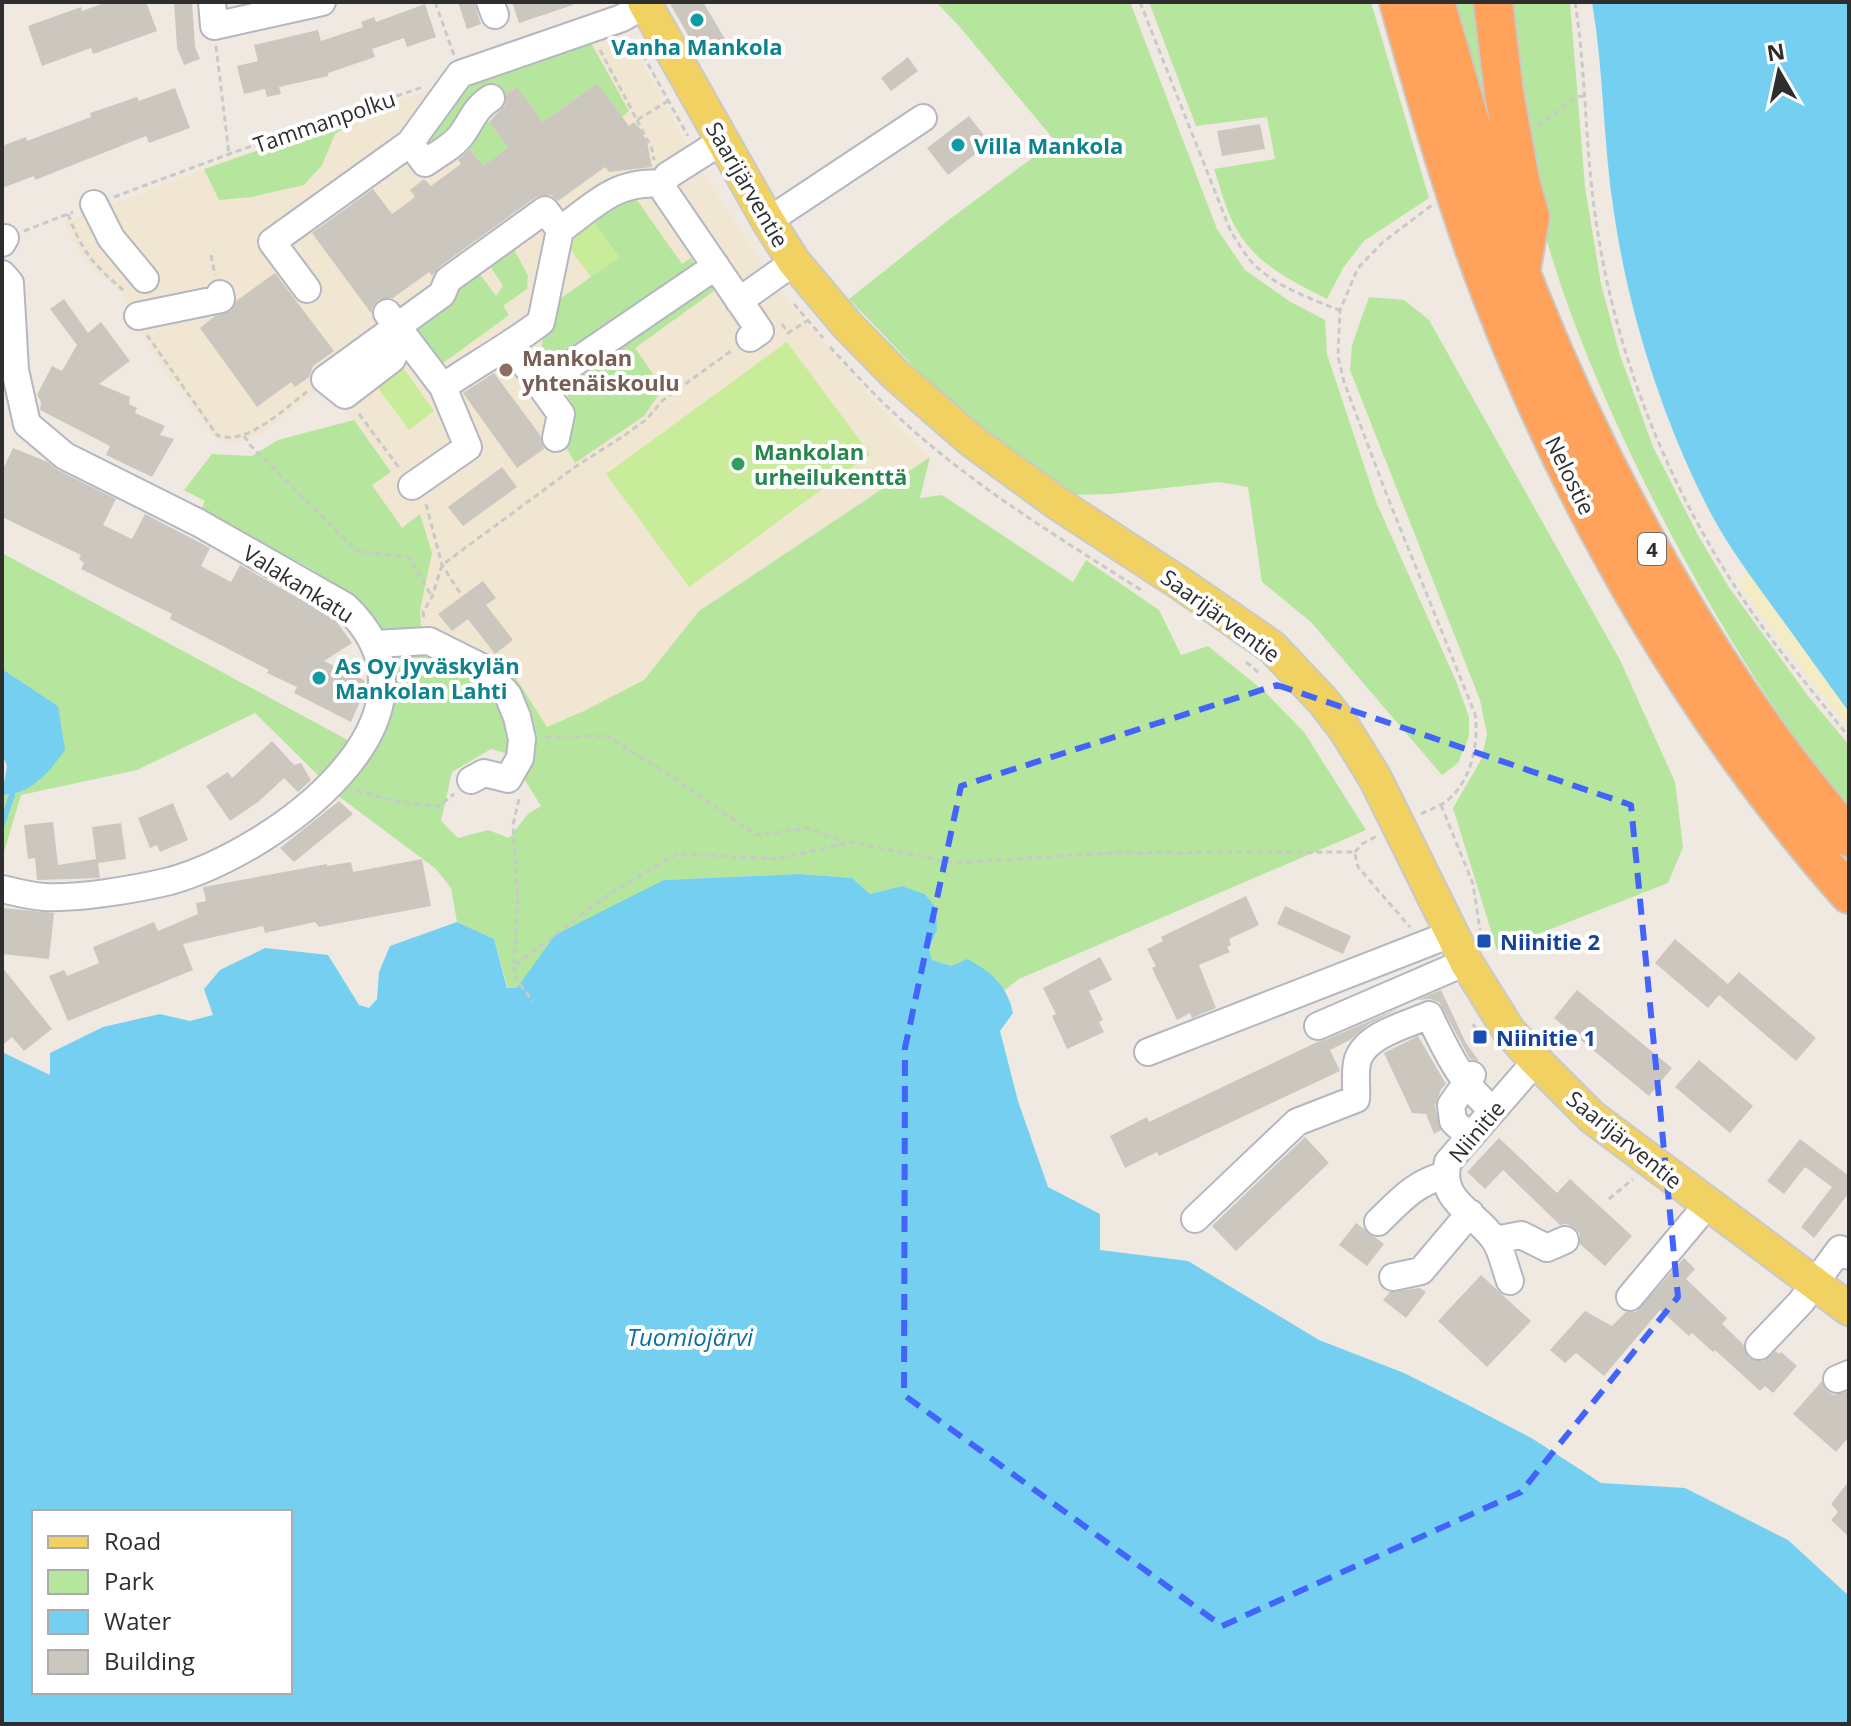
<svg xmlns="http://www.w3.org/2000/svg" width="1851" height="1726" font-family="'Open Sans',sans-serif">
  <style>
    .education { fill: #f0e6d1 }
    .green { fill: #b6e59e }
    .sand { fill: #f3ecc5 }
    .pitch { fill: #c9ec9a }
    .water { fill: #75cff0; fill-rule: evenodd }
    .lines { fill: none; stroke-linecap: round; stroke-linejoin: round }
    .stream { stroke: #75cff0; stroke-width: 6 }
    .building { fill: #cbc7bf }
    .minor-casing { stroke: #b4b7c1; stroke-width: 30 }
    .major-casing { stroke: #c9c9c9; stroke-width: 36 }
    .highway-casing { stroke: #c9c9c9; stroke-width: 42 }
    .path { stroke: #c9c9c9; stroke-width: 3; stroke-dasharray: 6 4; stroke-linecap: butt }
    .minor { stroke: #fff; stroke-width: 26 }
    .major { stroke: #f2d163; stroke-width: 32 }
    .highway { stroke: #ffa35c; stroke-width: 38 }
    .marked { fill: none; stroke: #4264fb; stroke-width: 6; stroke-dasharray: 16 10; stroke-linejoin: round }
    .culture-dot { fill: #0f9aa8; stroke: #fff; stroke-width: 3 }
    .education-dot { fill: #8d6e63; stroke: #fff; stroke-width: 3 }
    .leisure-dot { fill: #2e9e5b; stroke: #fff; stroke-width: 3 }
    .transit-dot { fill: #1a4fb4; stroke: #fff; stroke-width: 3 }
    .labels { text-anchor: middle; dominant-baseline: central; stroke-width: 8; stroke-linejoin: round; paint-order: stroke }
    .shield { fill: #fff; stroke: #6d6d6d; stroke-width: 2 }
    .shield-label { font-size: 20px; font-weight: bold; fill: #2e2e2e }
    .culture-label { font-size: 22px; font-weight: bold; fill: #0d838f; stroke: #fff; text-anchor: start }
    .street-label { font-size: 22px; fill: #2e2e2e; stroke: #fff }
    .education-label { font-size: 22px; font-weight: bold; fill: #785e54; stroke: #fff; text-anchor: start }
    .leisure-label { font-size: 22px; font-weight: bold; fill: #27864d; stroke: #fff; text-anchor: start }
    .transit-label { font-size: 22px; font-weight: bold; fill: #164399; stroke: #fff; text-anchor: start }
    .water-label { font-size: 24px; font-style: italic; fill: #0d6fa3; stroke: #fff }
  </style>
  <rect width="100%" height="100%" fill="#efe9e1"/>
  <path class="education" d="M621,24l76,140 86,133 110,124 37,36 -231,154 -55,69 -60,31 -47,20 -104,-99 -12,-4 -1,-18 12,-57 -12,-38 -18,13 -30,-43 18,-13 -54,-74 -18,-8 -59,45 -24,8h-11l-9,-5 -64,-87 -29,-58 -27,-22 -18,-23 -12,-25 168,-65z"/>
  <path class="green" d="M936,2h194l87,227 28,41 44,31 36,19 2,34 50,150 79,177 13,36v19l-11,27 -16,12 -131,-153 -49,-40 -14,-95 -29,-5 -108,12 -41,1 -126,-97 -95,-99 97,-77 109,-81 -96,-115z
    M1149,2h222l58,196 -65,43 -21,27 -16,31c-34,-17 -71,-35 -90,-69 -11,-18 -16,-41 -23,-61l61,-10 -8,-42 -71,9z
    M1455,2h30l9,136z
    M1505,2h65l15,185 16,97 18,68 34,95 46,90 29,49 80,110 41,49v66c-95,-122 -175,-259 -238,-400 -32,-72 -61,-146 -77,-223 -13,-61 -19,-124 -29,-186z
    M587,36l42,75 -7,6 -25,-34 -54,39 -27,-35 -11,8h-13l-33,38 -6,-9 -31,26 38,-63z
    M482,113l26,35 -25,18 -21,-28z
    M341,122l8,3 -14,9 -13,31 -18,20 -53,12 -32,3 -15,-31z
    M632,193l50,71 9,-6 8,13 -146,91 -10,-3 -3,-4 10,-49 69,-49 -28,-38z
    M509,240l19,36 -1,13 -24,17 6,9 -74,54 -31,-43 75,-53 17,23 7,-10 -18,-28z
    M706,278l8,13 -79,57 28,40 -19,28 -69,47 -14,-25c13,-24 12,-28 3,-53z
    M1369,297l35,3 25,20 191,340 55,122 8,65 -15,36 -171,67 -44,-142 28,-48 6,-26 -7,-34 -130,-330 2,-25z
    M354,420l37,52 -19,13 30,43 18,-14 12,39 -12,57 1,18 -22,10 -17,-2c-38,-65 -119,-90 -184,-120l7,-15 -21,-11 28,-36 40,2 26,-16z
    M930,457l-10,41 22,-3 131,87 13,-22 73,50 22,45 27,-9 57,46 39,40 62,98 -347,149 -14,11 -53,-24 -20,-6 -3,-11 8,-19 -1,-22 -11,-14 -23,-8 -32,8 -18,-16 -52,-4 -136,6 -136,95 -11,13 -9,1 -14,-50 -37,-17 -6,-34 -15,-19 -99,-74c12,-18 42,-55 49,-73 9,-24 2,-49 15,-72h35l66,46 9,59 -20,-6 -39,23 -11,49 17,17 30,-8 21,8 19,-24 13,-8 -18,-29 -29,-115 7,-7 46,72 37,-16 60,-31 55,-69z
    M2,553l353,191 -30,38 -70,-69 -118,57 -116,25 -19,64v-64h10l46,-89 -56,-37z"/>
  <path class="sand" d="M1748,572l101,140v16l-76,-96 -36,-51z"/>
  <path class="pitch" d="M592,221l27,36 -28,20 -26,-35z
    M787,342l83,112 -181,133 -83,-113z
    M398,361l36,50 -25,19 -37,-50z"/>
  <path class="water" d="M1592,2h257v710c-23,-31 -45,-63 -68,-94 -27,-37 -56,-75 -76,-116 -44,-87 -77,-193 -91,-289 -11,-70 -10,-141 -22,-211z
    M2,669l56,37 7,44c-16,22 -33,44 -63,45l5,-29 -5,-12z
    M800,874l52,4 18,16 32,-8 23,8 11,14 1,22 -8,19 3,11 20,6 15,-7c24,12 41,28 46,54l-13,18 18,70 30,86 52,27v36l88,11 131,79 85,33 66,33 63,33 68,44 84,5 103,52 61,56v128h-1847v-672l48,23v-22l53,-26 57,-13 30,7 23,-6 -9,-26 16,-19 45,-22 63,7 31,50 10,3 8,-9 2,-27 11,-26 67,-24 37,17 13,49h10l38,-53 109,-55zM34,1512h256v180h-256z"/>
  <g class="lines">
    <path class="stream" d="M2,824l10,-29"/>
  </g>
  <path class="building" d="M107,2h39l11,29 -64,23 -2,-6 -49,18 -14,-40 53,-19 1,4z
    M174,2h18l3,45 5,12 -16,6 -7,-17z
    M458,2h16l7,22 -14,5z
    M512,2h60l1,3 -54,18z
    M669,2h34l22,37 -26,15z
    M425,4l11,33 -29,10 -3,-9 -32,11 3,8 -47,16v3l-49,11 2,7 -14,3 -2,-8 -21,5 -7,-28 21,-5 -4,-16 64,-15 3,11 42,-14 -2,-5 13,-5 2,5z
    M908,57l10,14 -27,20 -10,-13z
    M597,83l32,43 5,-4 7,8 6,12 5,25 -43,5 -4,-5 -47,34 -7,-6 -15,2 -97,70 -7,9 -3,-4 -36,26 -15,2 -5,6 -2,7 -59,-80 61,-44 19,25 23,-17 -5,-7 14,-11 7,7 30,-22 -3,-4 12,-11 13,17 25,-18 -19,-26 16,-17 1,-11 11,-7 26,35z
    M175,88l15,40 -41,15 -3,-7 -111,44 -1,-4 -32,12v-42l24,-9 1,4 64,-24 -1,-4 47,-16 2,4z
    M969,116l21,27 -42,32 -21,-27z
    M1260,124l5,25 -43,7 -5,-25z
    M275,273l59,78 -21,15 -4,11 -14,10 -4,-5 -34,25 -57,-79 15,-12 16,-5 5,-10z
    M64,299l24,34 13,-11 29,39 -31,23 31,13 -1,7 8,4 -2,5 30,13 -5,9 14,4 -22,38 -46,-22 4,-9 -70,-36 1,-8 -4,-7 15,-29 10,5 15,-26 -27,-36z
    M494,373l46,62 4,14 -27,19 -54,-75z
    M13,448l35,14 10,8 58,29 -13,26 29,14 13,-25 65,34 -9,18 30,16 9,-17 94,53 18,25 -28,18 40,19 1,10 -14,32 -57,-29 3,-6 -30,-14 2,-3 -99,-51 2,-5 -91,-45 3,-6 -5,-4 2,-4 -79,-38v-46z
    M502,467l15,20 -54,39 -15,-19z
    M483,581l13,17 -10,7 27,35 -18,14 -27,-35 -16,12 -14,-17z
    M272,741l22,24 7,-2 10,17 -13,12 -14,-14 -26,24 -28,19 -24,-35 22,-14 4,6z
    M339,801l14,13 -59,48 -14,-14z
    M173,803l15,37 -28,12 -3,-7 -7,3 -12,-30z
    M53,822l5,43 38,-6 -4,-32 29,-4 5,36 -28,4 2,15 -63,2 -2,-22 -7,1 -4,-34z
    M422,859l9,47 -112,21 -4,-5 -50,11 -2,-7 -80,18 10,26 -125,51 -19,-45 15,-6 3,6 32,-13 -6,-16 61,-25 4,9 40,-17 -2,-11 10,-2 -3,-14 124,-23v2l24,-4 2,10z
    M1246,896l13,29 -30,14 2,6 -4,2 3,5 -31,13 17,43 -24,10 -2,-5 -13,7 -25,-52 4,-2 -9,-17 16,-8 -2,-4z
    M1285,906l66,30 -8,18 -66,-30z
    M2,908l52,5 -5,46 -47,-5z
    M1675,939l53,45 11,-12 77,66 -20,23 -77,-66 -11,13 -53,-45z
    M1100,957l12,23 -23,11 14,29 -4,2 5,10 -37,17 -15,-33 4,-2 -13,-26z
    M2,967l50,62 -28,22 -12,-14 -10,9z
    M1441,990l25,53 13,18 -9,-2 -31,-57 -9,-3 -13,1z
    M1577,990l95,78 -23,28 -95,-78z
    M1402,1007l-33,17 -19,16 -20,10 10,21 -181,85 -2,-4 -32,16 -15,-32 37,-19 2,5 168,-80 8,-2 1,4 -1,-4z
    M1418,1036l28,48 -5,5 -6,17 6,24 -7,4 -8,-20 -14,-1 -28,-60z
    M1699,1060l54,46 -23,27 -55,-46z
    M1305,1137l24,26 -93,88 -24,-25z
    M1499,1138l58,55 13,-14 62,57 -27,30 -25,-22v-10l-5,-6 -8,-4 -7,1 -57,-55 -18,19 -18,-17z
    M1800,1139l49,37v17l-35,45 -13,-11 31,-40 -27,-20 -21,27 -17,-13z
    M1356,1223l28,21 -17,22 -28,-21z
    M1684,1258l11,11 -9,10 41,39 -5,6 21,20 6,14 14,3 13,-10 3,3 2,-2 16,14 -24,27 -8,-7 -5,5 -45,-41 -2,2 -21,-19 -3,3 -29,-26 -56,66 -28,-23 -11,10 -15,-13 35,-39 27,15 14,-14h10z
    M1481,1275l50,46 -44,46 -49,-46z
    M1420,1288l6,4 -20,26 -23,-18 7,-8z
    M1822,1381l5,10 7,4 15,-4v46l-13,15 -43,-38z
    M1849,1481v56l-18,-17 7,-8 -7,-8z"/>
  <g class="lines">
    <g class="minor-casing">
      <path id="minor" d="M212,2l2,24 108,-24
        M490,2l5,13
        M722,141l-55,35 -4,8 2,8 95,139 -10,7
        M410,143l15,20c11,-8 29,-17 37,-29 10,-14 13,-26 29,-36
        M94,204l17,34 34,41
        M768,221l155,-103
        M2,243l3,-5
        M2,274l8,9 5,87 12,54 38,32 134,67 146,83c118,111 -74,247 -175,275 -33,8 -92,18 -126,16 -14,-1 -29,-5 -42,-8
        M307,289l-35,-47 138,-99 50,-69 162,-56 24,-14
        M739,301l55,-39
        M387,313l56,74c33,-23 67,-41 98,-65l19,-92c35,-25 57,-51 103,-46
        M138,316l83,-17 -1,-5
        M403,334l-11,25 -47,36 -20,-16 117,-85 6,-14 97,-70 15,20
        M511,345l50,69 -5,24
        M540,386l176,-120
        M412,486l56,-39 -25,-60
        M374,644l55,-3 54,27 25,27 9,22 5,22 -2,19 -12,21 -24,-6 -13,7
        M1318,1026l148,-64
        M1148,1052l303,-118
        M1470,1137l-17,-16 -2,-16 21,-30
        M1195,1219l102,-97 59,-23c1,-12 -2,-29 2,-40 9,-25 49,-34 71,-44 16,33 34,72 64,95
        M1378,1222c20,-19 37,-40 66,-46
        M1495,1240l26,-5 26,13 18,-8
        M1393,1277l28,-6 49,-58
        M1510,1281c-5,-13 -8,-31 -16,-42 -19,-27 -57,-39 -46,-77l88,-101
        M1630,1297l77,-92
        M1759,1346l42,-44 39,-53 9,7
        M1837,1379l12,-5"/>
    </g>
    <g class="major-casing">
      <path id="major" d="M644,2l124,219 26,41 54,64 47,48 77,67 85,62 127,83 88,61 51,54 21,27 31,50 91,184 43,69 27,30 56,56 257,192"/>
    </g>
    <g class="highway-casing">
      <path id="highway" d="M1399,2c28,99 56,198 93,294 84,217 203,423 357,598
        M1435,2c27,91 51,184 86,272 77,196 189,404 328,563
        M1493,2l11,91 16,88 10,36 -9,52"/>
    </g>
    <path class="path" d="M435,2l19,53
      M1140,2l91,230c6,9 12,19 18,27 22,26 60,39 90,51
      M1575,2c11,70 10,142 20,212 18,131 66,256 137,368 34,54 77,105 117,155
      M216,46l13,108
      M600,50l37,70 31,-19
      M643,55l45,81
      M637,120l15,29 2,11
      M1538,126l39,-29 8,-1
      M114,197l115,-43 194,-67
      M68,214c15,39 24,49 55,76
      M24,231l49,-19
      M211,255l4,20
      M794,304l29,34
      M782,324l6,9 19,-12
      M147,335l70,100c29,12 68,-27 91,-44
      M830,347c21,22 41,45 64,66 73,69 162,123 247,177
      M359,414l41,55
      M244,436l7,10 106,105 52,6 23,40
      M426,504l16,61 20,31
      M424,617l-1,-5 9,-15 10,-32 133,-98 50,-32 22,-16 16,-19 68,-49
      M1246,662l13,11
      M545,737l62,-1 64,40 85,59 52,-7 36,14
      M356,791l42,11 41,4 15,-12
      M519,799l-6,26 5,72 -4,69 95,-72 68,-40 99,5 75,-17 101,21 155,-10 248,-1
      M1441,805l32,79 7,46
      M1421,814c10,-5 21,-8 29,-16 22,-20 29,-56 25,-84l-87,-216 -44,-116 -6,-26 2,-46 18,-42 25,-26 49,-37
      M1355,852l7,-8 15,-8
      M1355,854l3,13 52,60
      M514,966l3,15 16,20
      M1473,1024l10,17
      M1609,1199l24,-20"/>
    <use href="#minor" class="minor"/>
    <use href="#major" class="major"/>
    <use href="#highway" class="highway"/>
  </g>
  <path class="marked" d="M1277,685l354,120 47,492 -157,195 -299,134 -318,-231 1,-347 56,-262z"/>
  <g class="culture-dot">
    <circle cx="697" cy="20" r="8"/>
    <circle cx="958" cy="145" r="8"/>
    <circle cx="319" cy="678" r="8"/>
  </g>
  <circle class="education-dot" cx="506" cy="370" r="8"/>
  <circle class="leisure-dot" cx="738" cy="464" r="8"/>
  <g class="transit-dot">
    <rect x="1476" y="933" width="16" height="16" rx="4"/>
    <rect x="1472" y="1029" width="16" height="16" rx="4"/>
  </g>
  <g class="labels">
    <rect class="shield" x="1638" y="533" width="28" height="32" rx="6"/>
    <g class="shield-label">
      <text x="1652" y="549">4</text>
    </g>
    <g class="culture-label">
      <text x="697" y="46" text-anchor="middle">Vanha Mankola</text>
      <text x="974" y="145">Villa Mankola</text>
      <text x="335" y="665">As Oy Jyväskylän<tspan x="335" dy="25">Mankolan Lahti</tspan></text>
    </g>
    <g class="street-label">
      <text transform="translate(324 121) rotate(-19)">Tammanpolku</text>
      <text transform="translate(748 184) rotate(60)">Saarijärventie</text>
      <text transform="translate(1571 475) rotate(64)">Nelostie</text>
      <text transform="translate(299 583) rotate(32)">Valakankatu</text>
      <text transform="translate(1221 615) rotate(36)">Saarijärventie</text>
      <text transform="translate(1476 1131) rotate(-50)">Niinitie</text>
      <text transform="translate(1625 1139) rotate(39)">Saarijärventie</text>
    </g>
    <g class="education-label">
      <text x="522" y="357">Mankolan<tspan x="522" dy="25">yhtenäiskoulu</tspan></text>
    </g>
    <g class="leisure-label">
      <text x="754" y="451">Mankolan<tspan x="754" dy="25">urheilukenttä</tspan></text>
    </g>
    <g class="transit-label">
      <text x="1500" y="941">Niinitie 2</text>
      <text x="1496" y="1037">Niinitie 1</text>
    </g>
    <g class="water-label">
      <text x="690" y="1336">Tuomiojärvi</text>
    </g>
  </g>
  <rect width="1851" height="1726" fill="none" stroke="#2e2e2e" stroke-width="8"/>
  <rect x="32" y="1510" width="260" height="184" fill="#ffffff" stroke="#ababab" stroke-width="2"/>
  <rect x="48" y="1536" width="40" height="12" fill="#f2d163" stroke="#ababab" stroke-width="2"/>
  <text x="104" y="1550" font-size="24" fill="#2e2e2e">Road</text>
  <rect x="48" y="1570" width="40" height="24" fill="#b6e59e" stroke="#ababab" stroke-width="2"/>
  <text x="104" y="1590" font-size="24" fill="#2e2e2e">Park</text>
  <rect x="48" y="1610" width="40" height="24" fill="#75cff0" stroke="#ababab" stroke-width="2"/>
  <text x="104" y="1630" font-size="24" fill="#2e2e2e">Water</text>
  <rect x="48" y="1650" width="40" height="24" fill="#cbc7bf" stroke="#ababab" stroke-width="2"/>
  <text x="104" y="1670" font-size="24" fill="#2e2e2e">Building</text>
  <g transform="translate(1779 72) rotate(351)" stroke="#ffffff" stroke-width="6" paint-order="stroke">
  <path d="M0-6L14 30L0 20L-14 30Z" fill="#2e2e2e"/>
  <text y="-12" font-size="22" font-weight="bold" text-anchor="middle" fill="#2e2e2e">N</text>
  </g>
</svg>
